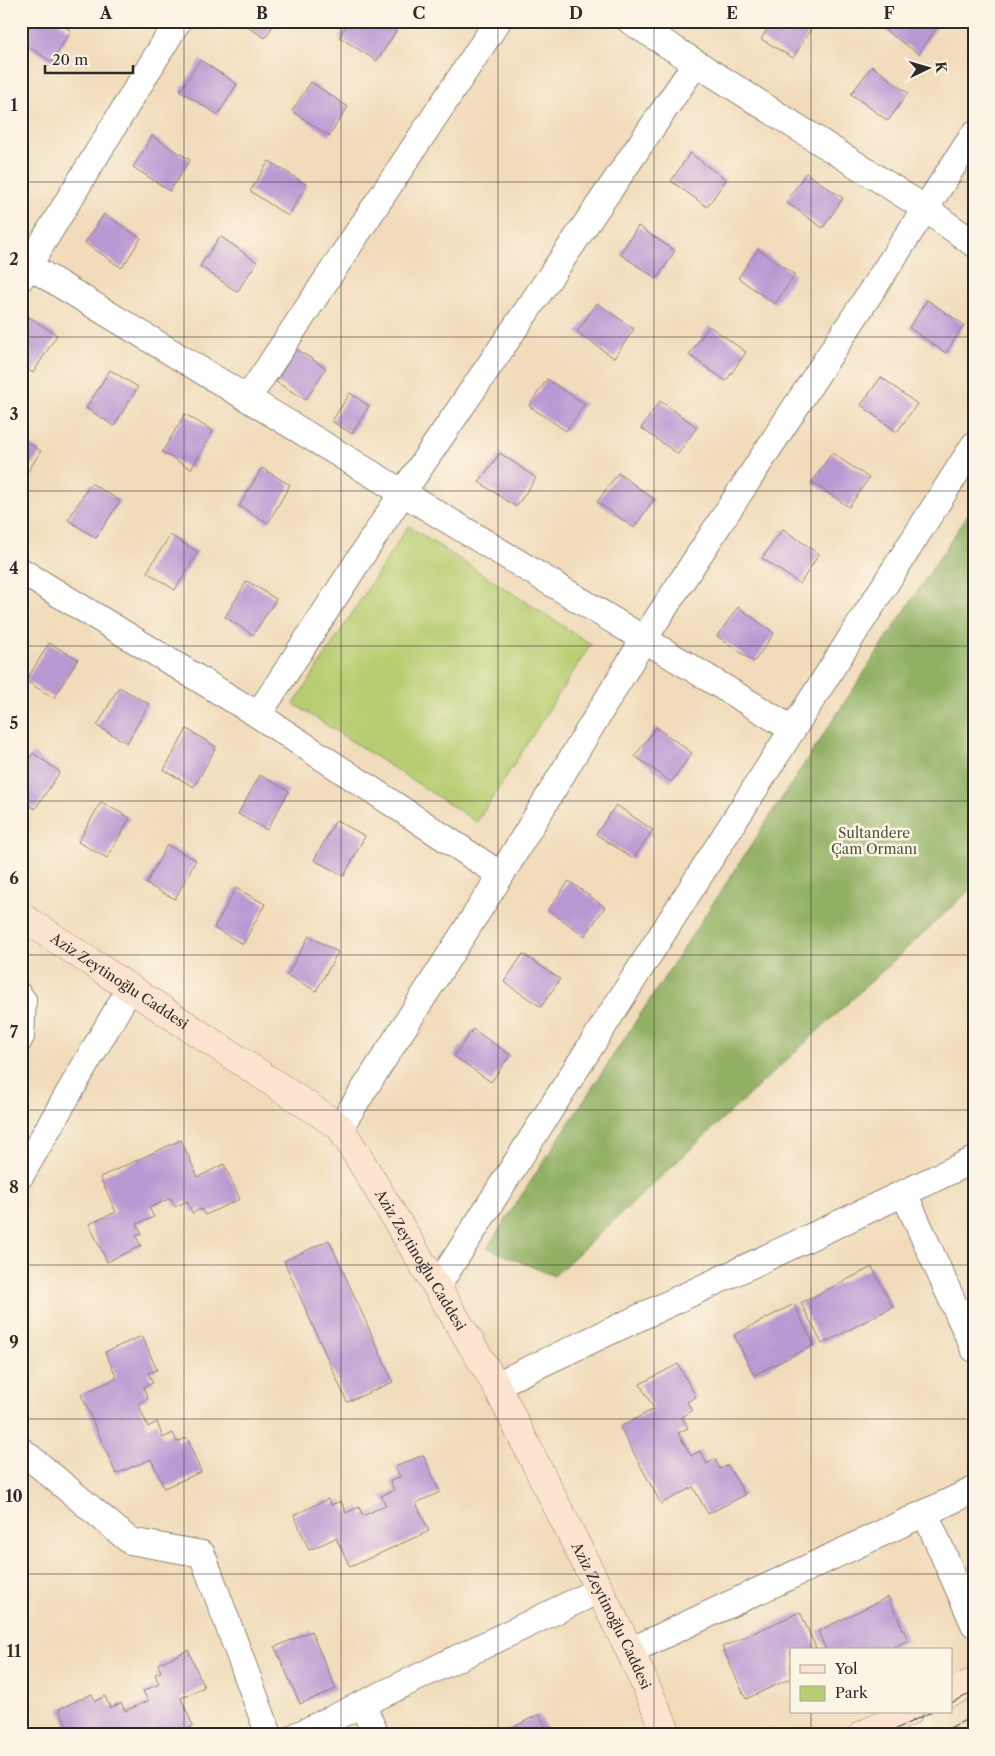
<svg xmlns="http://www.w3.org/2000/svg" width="995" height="1756" font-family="'Libre Caslon Text',serif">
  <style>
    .green { fill: #b7cd71; stroke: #717c4e }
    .forest { fill: #91b063; stroke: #5e6e47 }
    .building { fill: #ba98d3 }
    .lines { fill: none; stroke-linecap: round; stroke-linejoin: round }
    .lane-casing { stroke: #8e8372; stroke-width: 14 }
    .street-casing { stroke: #8e8372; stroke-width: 28 }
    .secondary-casing { stroke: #8e8372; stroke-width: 29 }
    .lane { stroke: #fff; stroke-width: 12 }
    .street { stroke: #fff; stroke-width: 26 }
    .secondary { stroke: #fde4d0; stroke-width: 28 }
    .tram { stroke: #2b2b2b; stroke-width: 1 }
    .grid { fill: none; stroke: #2b2b2b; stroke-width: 1; stroke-opacity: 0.55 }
    .labels { text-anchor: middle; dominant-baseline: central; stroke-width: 5; stroke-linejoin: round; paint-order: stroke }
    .park-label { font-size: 14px; fill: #4e543c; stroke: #fcf5e5 }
    .street-label { font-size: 14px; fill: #2b2b2b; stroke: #fcf5e5 }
    .neatline { fill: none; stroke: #2b2b2b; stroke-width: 2 }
    .grid-label { font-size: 16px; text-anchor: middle; font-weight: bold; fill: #2b2b2b }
  </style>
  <rect width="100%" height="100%" fill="#fcf5e5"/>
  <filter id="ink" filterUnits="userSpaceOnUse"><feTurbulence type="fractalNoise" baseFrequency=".02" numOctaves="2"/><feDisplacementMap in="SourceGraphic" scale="10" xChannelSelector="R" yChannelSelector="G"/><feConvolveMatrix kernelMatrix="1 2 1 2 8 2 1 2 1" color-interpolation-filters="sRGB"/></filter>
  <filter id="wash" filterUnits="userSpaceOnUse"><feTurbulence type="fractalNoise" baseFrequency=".0096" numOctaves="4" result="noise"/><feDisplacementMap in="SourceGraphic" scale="20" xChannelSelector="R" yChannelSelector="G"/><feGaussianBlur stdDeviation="1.12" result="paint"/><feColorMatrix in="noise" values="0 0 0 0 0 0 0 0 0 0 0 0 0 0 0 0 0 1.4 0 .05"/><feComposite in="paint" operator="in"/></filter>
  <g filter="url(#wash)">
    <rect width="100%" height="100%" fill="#f1dbba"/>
    <path class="green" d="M408,526l183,118 -114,178 -183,-118z"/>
    <path class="forest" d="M974,505v381l-420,390 -67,-28z"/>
    <g id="blocks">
      <path class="building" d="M23,21h34l14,10 -19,31 -31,-20z
        M238,21h38l-11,17z
        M349,21h31l16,10 -19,30 -38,-24z
        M772,21h44l-23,37 -32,-19z
        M886,21h46l6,4 -19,29 -37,-26z
        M200,60l37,24 -19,31 -38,-24z
        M872,66l36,27 -20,28 -37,-27z
        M311,82l37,25 -19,29 -37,-25z
        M152,136l38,24 -20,31 -37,-24z
        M690,153l36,27 -19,27 -36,-26z
        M269,161l38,24 -19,31 -38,-25z
        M806,173l37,25 -20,30 -37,-26z
        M104,214l37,24 -19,30 -37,-25z
        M638,226l37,25 -18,28 -37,-25z
        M220,236l37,26 -20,30 -37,-26z
        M758,249l37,26 -20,29 -37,-26z
        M927,300l37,25 -18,28 -37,-25z
        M597,303l37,26 -20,29 -37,-26z
        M29,317l28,18 -24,38 -12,-7v-36z
        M709,326l37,26 -20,29 -37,-26z
        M296,349l30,19 -20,32 -30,-18z
        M110,370l28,17 -24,39 -28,-18z
        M881,377l36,27 -20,28 -36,-27z
        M547,379l38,25 -19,27 -37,-25z
        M350,393l19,13 -17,28 -20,-13z
        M660,401l37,26 -19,27 -37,-26z
        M185,414l28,17 -22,38 -29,-17z
        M21,439l20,12 -20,31z
        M500,453l36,25 -20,29 -37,-25z
        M832,453l37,25 -20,29 -37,-25z
        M262,468l28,17 -22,38 -29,-17z
        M618,473l36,26 -20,29 -37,-26z
        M91,483l29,18 -24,37 -28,-18z
        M783,529l36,25 -19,30 -38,-26z
        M170,535l28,17 -23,38 -28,-18z
        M247,581l29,18 -23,36 -28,-18z
        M738,607l36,26 -20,29 -37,-26z
        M49,643l29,16 -24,39 -28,-17z
        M119,687l30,17 -22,39 -30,-17z
        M656,727l36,26 -21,29 -36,-26z
        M187,729l29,18 -22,40 -30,-17z
        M33,753l27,19 -25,37 -14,-9v-29z
        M260,775l29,16 -22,39 -29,-16z
        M101,802l29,16 -23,40 -29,-16z
        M616,805l37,25 -20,29 -37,-25z
        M336,820l29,16 -21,40 -30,-16z
        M167,845l29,15 -21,39 -29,-15z
        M569,881l36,26 -20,29 -37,-26z
        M236,888l29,16 -22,40 -29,-16z
        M309,936l29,16 -22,39 -29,-16z
        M523,954l37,25 -19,28 -37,-25z
        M473,1029l37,26 -19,27 -37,-26z
        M181,1140l17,37 26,-13 16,35 -35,16 -4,-6 -9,4 -5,-12 -12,6 -4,-9 -22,10 5,9 -17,7 5,10 -6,2 5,10 -34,16 -18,-38 27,-12 -16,-35z
        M329,1240l64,142 -46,20 -63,-141z
        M872,1267l21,40 -71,37 -21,-41z
        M794,1304l20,41 -60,30 -20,-40z
        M142,1336l15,34 -9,3 5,10 -10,4 5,12 -10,4 10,24 9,-5 6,16 10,-5 4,9 10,-4 14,34 -37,16 -13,-29 -35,15 -35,-80 36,-16 -12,-26z
        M678,1364l18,33 -9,5 5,9 -10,6 6,11 -10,5 13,23 9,-5 7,13 8,-5 5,10 8,-4 17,30 -37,19 -15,-27 -32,17 -41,-77 34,-18 -14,-25z
        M423,1455l17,37 -24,11 13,28 -79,36 -14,-29 -27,12 -15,-35 34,-16 3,6 10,-4 5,12 13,-6 4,9 23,-11 -5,-9 13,-6 -4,-9 10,-4 -5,-10z
        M888,1597l20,43 -20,10h-62l-8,-19z
        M800,1612l17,38h-26v28l-45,21 -24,-52z
        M311,1631l25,58 -36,15 -25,-57z
        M188,1650l16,37 -23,11 12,28 -19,9h-103l-12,-26 33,-15 3,7 10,-5 5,12 11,-5 4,8 23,-10 -5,-10 16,-7 -4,-10 6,-2 -3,-8z
        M539,1714l11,21h-52z"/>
    </g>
  </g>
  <g filter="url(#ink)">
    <use href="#blocks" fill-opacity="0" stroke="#8e8372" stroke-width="1"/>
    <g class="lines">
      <g class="lane-casing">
        <path id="lane" d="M21,987l9,11 -2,40 -7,13"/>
      </g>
      <g class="street-casing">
        <path id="street" d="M630,21l296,188 48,35
          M21,261l771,468
          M21,278l157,-257
          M248,398l250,-377
          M21,571l237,144 243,160
          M258,715l145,-223 293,-429
          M340,1127l161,-252 143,-236 330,-505
          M21,1175l109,-187
          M904,1193l70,156
          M437,1287l537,-842
          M496,1385l478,-225
          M21,1450l109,91 72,13 67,181
          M925,1513l49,111
          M630,1651l344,-161
          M362,1704l14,31
          M298,1735l301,-145"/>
      </g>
      <g class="secondary-casing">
        <g id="secondary">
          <path id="s1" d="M21,916l319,211 156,258 134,266 38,84"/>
          <path d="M951,1692l23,-10"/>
          <path d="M862,1735l47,-23"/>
        </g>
      </g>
      <use href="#lane" class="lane"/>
      <use href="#street" class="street"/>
      <use href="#secondary" class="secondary"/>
      <path class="tram" d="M951,1703l23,-11
        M884,1735l47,-23
        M935,1735l39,-19"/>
    </g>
  </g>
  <path class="grid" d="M184,21v1714M341,21v1714M498,21v1714M654,21v1714M811,21v1629M21,182h953M21,337h953M21,491h953M21,646h953M21,801h953M21,955h953M21,1110h953M21,1265h953M21,1419h953M21,1574h953M811,1712v23"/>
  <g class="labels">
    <g class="park-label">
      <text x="874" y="833">Sultandere<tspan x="874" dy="16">Çam Ormanı</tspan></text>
    </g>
    <g class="street-label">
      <text stroke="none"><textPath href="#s1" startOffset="118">Aziz Zeytinoğlu Caddesi</textPath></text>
      <text stroke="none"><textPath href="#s1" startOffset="538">Aziz Zeytinoğlu Caddesi</textPath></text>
      <text stroke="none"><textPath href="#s1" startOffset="942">Aziz Zeytinoğlu Caddesi</textPath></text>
    </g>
  </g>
  <rect width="995" height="1756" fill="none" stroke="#fcf5e5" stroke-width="55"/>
  <rect x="790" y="1648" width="162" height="65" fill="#fcf5e5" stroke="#a8a49b"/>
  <rect x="800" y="1665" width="25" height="8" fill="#fde4d0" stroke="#a8a49b"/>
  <text x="835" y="1674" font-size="15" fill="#2b2b2b">Yol</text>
  <rect x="800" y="1686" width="25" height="15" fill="#b7cd71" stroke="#a8a49b"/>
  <text x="835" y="1698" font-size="15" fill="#2b2b2b">Park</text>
  <g transform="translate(928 68) rotate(85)" stroke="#fcf5e5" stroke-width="4" paint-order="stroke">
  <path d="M0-4L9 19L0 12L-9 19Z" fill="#2b2b2b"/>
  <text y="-8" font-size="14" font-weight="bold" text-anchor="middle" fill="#2b2b2b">K</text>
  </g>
  <path d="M45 65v8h88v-8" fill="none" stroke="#2b2b2b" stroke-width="2.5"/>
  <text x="52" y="65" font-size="15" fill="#2b2b2b" stroke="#fcf5e5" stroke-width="4" paint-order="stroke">20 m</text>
  <rect x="28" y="28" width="940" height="1700" class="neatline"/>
  <g class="grid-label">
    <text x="106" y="19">A</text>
    <text x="262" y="19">B</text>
    <text x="419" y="19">C</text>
    <text x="576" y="19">D</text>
    <text x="732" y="19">E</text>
    <text x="889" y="19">F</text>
    <text x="14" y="111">1</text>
    <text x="14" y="265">2</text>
    <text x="14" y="420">3</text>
    <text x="14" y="574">4</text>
    <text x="14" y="729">5</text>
    <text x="14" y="884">6</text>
    <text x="14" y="1038">7</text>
    <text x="14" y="1193">8</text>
    <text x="14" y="1348">9</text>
    <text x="14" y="1502">10</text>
    <text x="14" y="1657">11</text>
  </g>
</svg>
